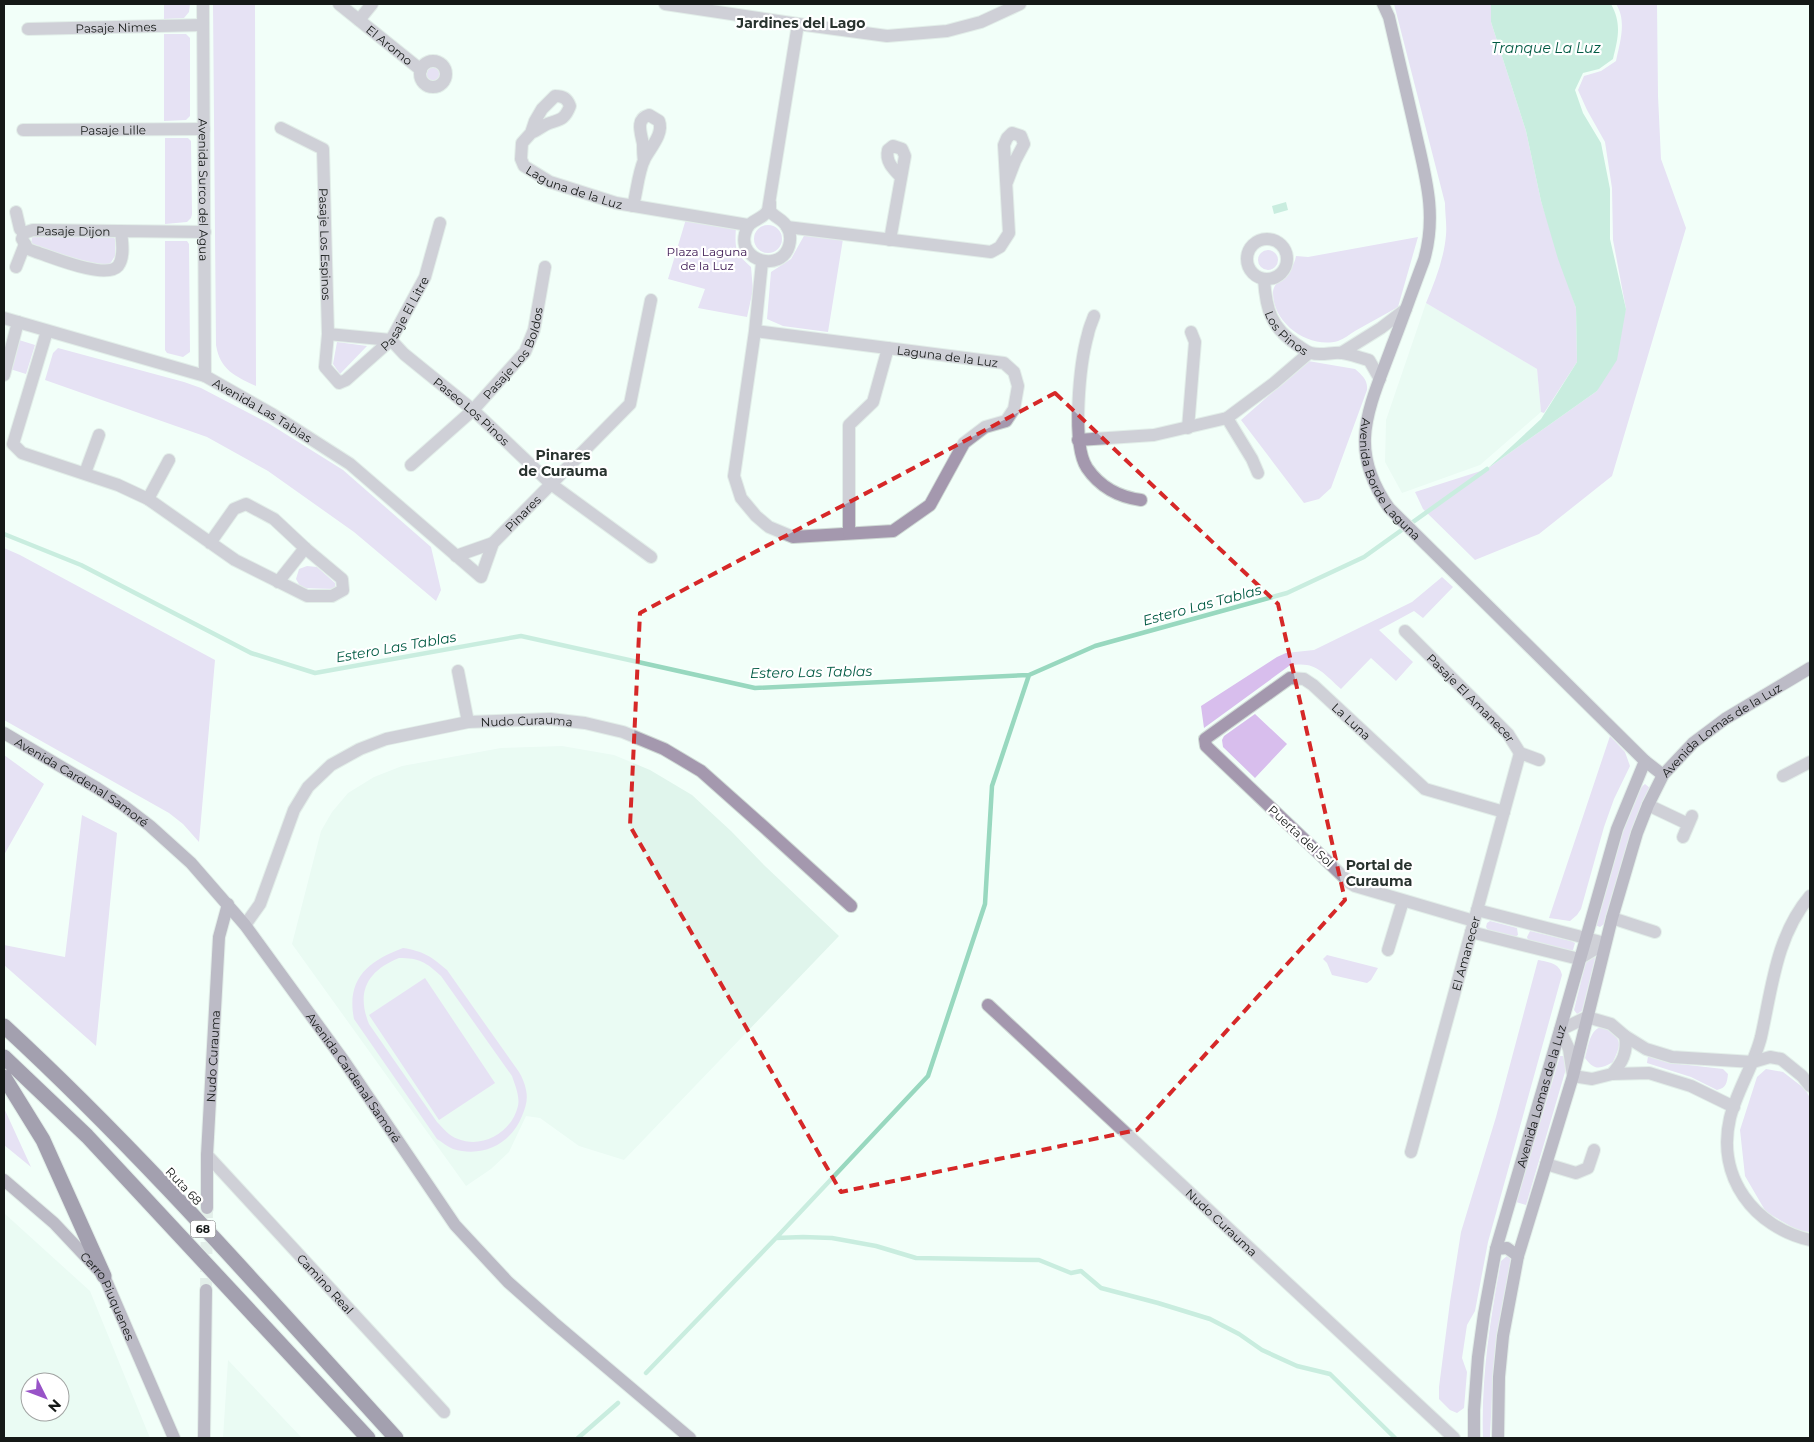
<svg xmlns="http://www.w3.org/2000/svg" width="1814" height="1442" font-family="Montserrat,sans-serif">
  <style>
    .built { fill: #e0f5ec; fill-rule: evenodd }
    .green { fill: #d8beed; fill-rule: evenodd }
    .water { fill: #98d8bf }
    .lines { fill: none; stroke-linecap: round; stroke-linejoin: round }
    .stream { stroke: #98d8bf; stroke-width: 4.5 }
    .secondary-tunnel { stroke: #d1dcd7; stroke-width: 12; stroke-dasharray: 12 6; stroke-linecap: butt }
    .street-casing { stroke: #cfdad5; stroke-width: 14 }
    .secondary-casing { stroke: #cfdad5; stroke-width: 14 }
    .highway-casing { stroke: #cfdad5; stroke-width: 17 }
    .street { stroke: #a498ae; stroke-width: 12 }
    .secondary { stroke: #7a6988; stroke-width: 12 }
    .highway { stroke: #442d56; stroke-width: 15 }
    .marked { fill: none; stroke: #d62828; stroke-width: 4; stroke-dasharray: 10 6; stroke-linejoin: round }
    .labels { text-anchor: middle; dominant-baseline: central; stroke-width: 4.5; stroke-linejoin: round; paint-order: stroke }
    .shield { fill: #fff; stroke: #5b5e5d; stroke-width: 1 }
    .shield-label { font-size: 11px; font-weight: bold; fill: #151917 }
    .street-label { font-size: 12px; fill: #151917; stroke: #fff }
    .park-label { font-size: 12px; fill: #3a1650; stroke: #fff }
    .neighbourhood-label { font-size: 14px; font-weight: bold; fill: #29332f; stroke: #fff }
    .water-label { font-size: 14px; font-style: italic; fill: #005a43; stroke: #fff }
  </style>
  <rect width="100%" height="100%" fill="#f2fff9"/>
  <path class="built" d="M1426,303l111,66 4,43 -61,53 -78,28 -17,-31 1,-42z
    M562,746l52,9 36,15 42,25 39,36 34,35 74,70 -215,224 -45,-14 -39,-28 -14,-2 -17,36 -18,17 -25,17 -174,-242 29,-113 11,-19 16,-19 26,-16 28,-11 99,-18z
    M4,1213l86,78 60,147h-146zM30,1382h30v30h-30z
    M228,1360l74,78h-79z"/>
  <path class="green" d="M164,4h26l-1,8 -5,6 -20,1z
    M213,4h42l1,382c-21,-10 -36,-16 -40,-41z
    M1394,4h97v18l35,109 15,70 35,107 1,54 -33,51 -3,-1 -4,-43 -111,-66c9,-22 18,-44 20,-68 1,-10 -1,-21 -1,-32z
    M1616,4h41l1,92 3,63 25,69 -74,248 -73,58 -64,26 -52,-51 -8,-17 72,-23 110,-78 29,-82 -13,-69 -1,-52 -7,-46 -18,-32 -9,-20 6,-14 17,-5 15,-10c4,-19 11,-40 0,-57z
    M164,34h22l4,4v78l-4,4 -22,1z
    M424 74a9 9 0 1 1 18 0a9 9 0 1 1-18 0Z
    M165,138h23l3,3 1,73 -1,4 -4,4 -22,2z
    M686,219l50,7c-1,22 -2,26 15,41l2,23 -6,27 -49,-9 7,-19 -37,-10z
    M754 239a14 14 0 1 1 28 0a14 14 0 1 1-28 0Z
    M805,234l38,5 -15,93 -45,-6 -16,-7 4,-47 20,-13z
    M35,235l78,1 2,3v17l-5,8h-14l-62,-17 -3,-3 1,-7z
    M1418,237l-20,70c-14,8 -29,16 -43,24 -5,3 -11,8 -17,10 -29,8 -65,-17 -65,-48 0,-14 20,-18 23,-37l12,1z
    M165,241h22l2,3 1,108 -7,5 -16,-4 -2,-3z
    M1258 260a10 10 0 1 1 20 0a10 10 0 1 1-20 0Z
    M19,340l16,5 -9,29 -16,-5z
    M337,342l30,4 -27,28 -7,-10z
    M58,348l126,34 17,6 67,35 75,47 88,77 10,43 -5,11 -82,-69 -86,-61 -61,-34 -162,-57 8,-27z
    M1308,361l47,8c7,6 13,11 12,21l-36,98 -12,11 -15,4 -63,-83z
    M4,548l16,7 195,105 -16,182 -16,-18 -14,-11 -165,-93z
    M307,566l10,1 18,16v6l-34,-1 -5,-9 3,-10z
    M1442,577l11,10 -30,31 -9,-7 -35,19 34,32 -17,19 -25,-23 -30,31c-18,-16 -26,-29 -52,-23l-85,62 -3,-22 76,-49 9,-4 28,-3 98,-48z
    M1255,714l32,30 -32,34 -32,-31 -1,-7 2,-4z
    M1610,736l15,16 5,14 -16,33 -10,28 -23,82 -4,6 -7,6 -21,-3z
    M4,755l40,29 -40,71z
    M1645,784l5,4 -15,33 -31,103 -4,3 -5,-2c7,-24 34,-131 50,-141z
    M82,815l35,18 -21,213 -92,-81v-20l61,12z
    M1490,921l27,7 1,7 -3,2 -27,-7 -2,-3 1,-4z
    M1530,931l41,10 4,2 -2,7 -4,1 -41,-11 -1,-3z
    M403,948c20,3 29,9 44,22l72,102c3,5 6,12 7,18 2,9 0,17 -4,26 -11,28 -39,42 -69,33 -5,-2 -11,-7 -16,-10l-83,-120c-8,-40 14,-58 49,-71zM399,958c20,0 27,4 42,18l71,100c3,9 8,20 6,30 -6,26 -35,43 -60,33 -9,-3 -15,-11 -21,-17l-68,-98c-13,-32 -2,-53 30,-66z
    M1327,955l51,13 -7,12 -4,3 -35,-8 -5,-12 -4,-4z
    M1594,956l1,3 -13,52 -5,3 -3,-4 13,-53z
    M1538,960c10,2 22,3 24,15l-74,267 -13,69 -8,14 -5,33 5,14 -3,36 -7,5 -7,-3 -11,-11v-12l11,-85 11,-70 35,-115z
    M425,978l70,105 -56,37 -70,-105z
    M1603,1026c18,13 20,15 10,36 -12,7 -19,9 -28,-4 4,-13 4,-28 18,-32z
    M1560,1056h4l4,6 -42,143 -10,-3z
    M1648,1056l23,7 52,6 5,5c-1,9 -2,14 -11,16l-26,-13 -44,-14z
    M1766,1069l17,3 22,17 5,9v134l-11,-1 -33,-19 -21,-36 -5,-46 17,-53z
    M4,1108l27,59 -27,-22z
    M1507,1256l3,1 2,4 -19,116 -3,59v2h-7c-2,-60 7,-118 18,-177z"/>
  <path class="water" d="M1491,4h120c11,20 7,34 2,55l-14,10 -16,4 -8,17 8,23 18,30 9,46v50l16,70 -9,51 -20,31 -110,78 54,-50 36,-57 -1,-54 -18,-49 -17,-58 -15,-70 -35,-109z
    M1286,202l2,8 -14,4 -2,-8z"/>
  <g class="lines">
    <path class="stream" d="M4,534l77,31 170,88 64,20 206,-37 234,52 274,-13 66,-29 192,-53 77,-36 123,-88
      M776,1238l27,-1 29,1 44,8 40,12 123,2 32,13 10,-2 20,17 57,15 52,16 29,15 23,16 35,16 33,8 65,64
      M646,1373l130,-135 152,-162 57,-172 7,-118 37,-111
      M578,1438l40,-35"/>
    <path class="secondary-tunnel" d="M206,1290l1,-82"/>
    <g class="street-casing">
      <g id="street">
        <path id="s1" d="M203,4l2,372"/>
        <path id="s2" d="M339,4l82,66"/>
        <path d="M665,4l133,20 89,12 60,-5 34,-9 39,-18"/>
        <path d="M359,20l13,-16"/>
        <path id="s3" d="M28,29l175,-4"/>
        <circle cx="433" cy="74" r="13"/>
        <path id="s4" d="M281,128l42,21 5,185 -3,33 14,16 7,-3 45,-40 34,-63 15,-54"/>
        <path id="s5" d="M23,130l181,-1"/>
        <path id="s6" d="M531,133c5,-2 9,-5 14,-8 13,-6 19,-3 25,-19 -3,-8 -7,-10 -15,-10l-13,13 -7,12 -4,12 -9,10 -1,16 3,7 26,16 66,21 132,22"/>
        <path d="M770,202v9c5,7 13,8 17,16 3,5 4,12 2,19 -8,27 -51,15 -44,-12 3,-16 18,-13 23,-24l30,-186"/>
        <path d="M633,206c4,-15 5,-32 11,-46 6,-12 20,-26 15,-39l-10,-6c-14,4 -8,18 -6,29 0,6 0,11 1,17"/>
        <path d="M16,212l4,17 4,4"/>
        <path d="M787,227l204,25 9,-5 9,-14 -5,-88 3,-7 5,-5 9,3 3,8 -9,17 -8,21"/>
        <path id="s7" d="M121,231c1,10 4,26 -3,35 -12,14 -66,-9 -82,-14l-8,-3 -6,-10 2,-6 9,-3 172,2"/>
        <circle cx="1267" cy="259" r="20"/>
        <path d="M890,240l15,-84 -3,-7 -9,-3 -5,4c-3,11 5,19 13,27"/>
        <path d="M16,267l9,-23"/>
        <path id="s8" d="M1264,279c2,31 7,48 33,66 5,3 9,7 14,8 10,3 21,-1 31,0 9,1 18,5 27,7l11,19"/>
        <path d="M1094,316c-2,6 -5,12 -6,18 -8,28 -17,110 -1,134 13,19 32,29 54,32"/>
        <path id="s9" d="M4,318l201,58 67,38 78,50 131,113 12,-34 137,-139 21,-104"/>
        <path d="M47,331l-34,113 9,9 96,32 30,14 87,61 72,36h25l11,-6 -1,-11 -37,-31 -31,-29 -28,-15 -12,5 -24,34"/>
        <path id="s10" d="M755,331l249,32 10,9 4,14 -4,23 -8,12 -21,6 -21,16 -34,62 -37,26 -100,6 -24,-10 -13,-11 -15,-18 -7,-22 21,-145 7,-69"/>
        <path id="s11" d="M328,334l63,6 13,14 69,56 78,74 100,73"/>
        <path d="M1341,353l40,-25 25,-19"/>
        <path d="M4,375l14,-53"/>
        <path d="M1227,418l25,41 6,14"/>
        <path d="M1188,428l7,-86 -4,-10"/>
        <path d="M1078,440l76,-5 73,-17 47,-35 35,-30"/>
        <path id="s12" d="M411,465l62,-55 52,-58 9,-22 11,-63"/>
        <path d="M85,473l14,-38"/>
        <path d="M148,499l21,-39"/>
        <path d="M849,533v-108l24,-23 15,-54"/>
        <path d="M456,556l37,-13"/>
        <path d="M278,582l27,-34"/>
        <path id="s13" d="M1405,631l103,103 12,19 19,7"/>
        <path d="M458,671l10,51"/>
        <path d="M1783,776l27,-14"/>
        <path d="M1648,805l40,19"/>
        <path d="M1683,837l9,-21"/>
        <path d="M1810,896c-34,40 -38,92 -49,141 -7,28 -24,53 -31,81 -14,59 24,109 80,122"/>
        <path d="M1477,910l128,33"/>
        <path d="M1612,918l43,14"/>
        <path id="s14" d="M1474,921l-119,-35 -5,-3 -144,-137 -1,-7 85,-61 14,1 9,6 112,104 79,23"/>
        <path id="s15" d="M245,925l15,-21 34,-94 14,-23 23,-22 29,-16 26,-10 82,-17 82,-3 35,4 38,9 41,17 37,22 63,56 87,79"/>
        <path d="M1471,932l108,27 26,-16"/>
        <path d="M1388,950l15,-49"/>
        <path id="s16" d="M988,1005l466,433"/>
        <path d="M1612,1074c10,-11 16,-22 13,-38"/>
        <path d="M1734,1107l-43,-21 -42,-13 -37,1 -20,5 -19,-3 -4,-27 -9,-19 27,-13 24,7 14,12 21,13 26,8 81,5 17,-5 11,2 21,17 8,10"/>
        <path id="s17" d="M1411,1152l109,-399"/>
        <path id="s18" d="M207,1155l237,257"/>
        <path d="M1546,1164l30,9 12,-5 6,-18"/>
      </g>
    </g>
    <g class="secondary-casing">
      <g id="secondary">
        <path id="s19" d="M1383,4l6,13c8,36 17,72 25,108 10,47 24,87 10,135 -11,29 -21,58 -32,86 -10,28 -26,62 -27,92 -1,25 10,50 24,70l256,253 18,14"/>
        <path id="s20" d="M4,733l93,55 27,18 26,20 41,37 54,62 99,136 111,164 53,57 45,40 137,116"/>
        <path id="s21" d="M4,1180l50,43 50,53 70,162"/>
        <path id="s22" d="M207,1208v-53l12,-218 9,-33"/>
        <path d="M1496,1249l11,-1 11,8"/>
        <path d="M204,1438l2,-148"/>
        <path id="s23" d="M1474,1438v-28l4,-53 6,-43 12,-65 64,-219 57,-201 28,-68"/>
        <path id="s24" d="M1498,1438l1,-61 4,-41 15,-80 55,-180 39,-158 25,-85 11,-28 15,-30 30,-32 32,-24 85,-51"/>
      </g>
    </g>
    <g class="highway-casing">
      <path id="highway" d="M4,1026c139,128 265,273 392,412
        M4,1057l83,79 281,302
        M4,1077l39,63 61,136"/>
    </g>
    <use href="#street" class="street"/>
    <use href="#secondary" class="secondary"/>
    <use href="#highway" class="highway"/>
  </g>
  <path d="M0 0H1814V1442H0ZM1055,393l223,211 67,296 -208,230 -296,62 -211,-366 10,-213z" fill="#f2fff9" fill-opacity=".55" fill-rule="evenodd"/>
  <path class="marked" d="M1055,393l223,211 67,296 -208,230 -296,62 -211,-366 10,-213z"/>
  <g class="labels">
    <rect class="shield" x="190.5" y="1220.5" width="25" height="17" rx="4"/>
    <g class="shield-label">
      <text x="203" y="1229">68</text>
    </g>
    <g class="street-label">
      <text stroke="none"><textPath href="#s3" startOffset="88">Pasaje Nimes</textPath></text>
      <text stroke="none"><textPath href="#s2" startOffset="65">El Aromo</textPath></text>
      <text stroke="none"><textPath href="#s5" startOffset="90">Pasaje Lille</textPath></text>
      <text stroke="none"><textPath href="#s6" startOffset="206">Laguna de la Luz</textPath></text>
      <text stroke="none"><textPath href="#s1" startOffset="186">Avenida Surco del Agua</textPath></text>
      <text stroke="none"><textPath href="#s7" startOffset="198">Pasaje Dijon</textPath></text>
      <text stroke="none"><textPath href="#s4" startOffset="142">Pasaje Los Espinos</textPath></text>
      <text stroke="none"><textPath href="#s4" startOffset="384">Pasaje El Litre</textPath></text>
      <text stroke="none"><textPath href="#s8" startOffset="61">Los Pinos</textPath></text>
      <text stroke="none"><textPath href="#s12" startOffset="154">Pasaje Los Boldos</textPath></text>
      <text stroke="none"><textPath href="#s10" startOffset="194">Laguna de la Luz</textPath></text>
      <text stroke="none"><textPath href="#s9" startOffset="276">Avenida Las Tablas</textPath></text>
      <text stroke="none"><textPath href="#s11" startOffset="171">Paseo Los Pinos</textPath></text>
      <text stroke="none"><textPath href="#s19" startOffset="499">Avenida Borde Laguna</textPath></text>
      <text stroke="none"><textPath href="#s9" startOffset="630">Pinares</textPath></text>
      <text stroke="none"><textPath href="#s13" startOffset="94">Pasaje El Amanecer</textPath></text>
      <text stroke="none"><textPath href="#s14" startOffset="518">La Luna</textPath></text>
      <text stroke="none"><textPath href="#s15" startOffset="388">Nudo Curauma</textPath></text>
      <text stroke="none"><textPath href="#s24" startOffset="761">Avenida Lomas de la Luz</textPath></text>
      <text stroke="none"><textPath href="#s20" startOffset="92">Avenida Cardenal Samoré</textPath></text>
      <text transform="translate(1301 836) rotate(43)">Puerta del Sol</text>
      <text stroke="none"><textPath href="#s17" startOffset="206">El Amanecer</textPath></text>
      <text stroke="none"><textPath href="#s22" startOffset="152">Nudo Curauma</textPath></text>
      <text stroke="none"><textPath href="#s20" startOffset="498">Avenida Cardenal Samoré</textPath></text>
      <text stroke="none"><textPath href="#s23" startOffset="350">Avenida Lomas de la Luz</textPath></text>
      <text transform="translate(184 1186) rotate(47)">Ruta 68</text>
      <text stroke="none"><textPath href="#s16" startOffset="319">Nudo Curauma</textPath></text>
      <text stroke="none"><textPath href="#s18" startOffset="175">Camino Real</textPath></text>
      <text stroke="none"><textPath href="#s21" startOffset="158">Cerro Piuquenes</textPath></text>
    </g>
    <g class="park-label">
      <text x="707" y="251">Plaza Laguna<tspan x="707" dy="14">de la Luz</tspan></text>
    </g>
    <g class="neighbourhood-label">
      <text x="801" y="23">Jardines del Lago</text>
      <text x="563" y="455">Pinares<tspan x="563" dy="16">de Curauma</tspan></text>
      <text x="1379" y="865">Portal de<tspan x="1379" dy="16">Curauma</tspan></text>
    </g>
    <g class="water-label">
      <text x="1546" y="48">Tranque La Luz</text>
      <text transform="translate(1202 605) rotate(-15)">Estero Las Tablas</text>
      <text transform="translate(396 647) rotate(-10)">Estero Las Tablas</text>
      <text transform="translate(811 672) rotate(-1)">Estero Las Tablas</text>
    </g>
  </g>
  <rect width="1814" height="1442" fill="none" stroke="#151917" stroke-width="10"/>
  <g transform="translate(45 1397) rotate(132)"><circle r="24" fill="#ffffff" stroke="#a1a3a2"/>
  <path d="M0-4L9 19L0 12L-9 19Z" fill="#9853c7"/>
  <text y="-8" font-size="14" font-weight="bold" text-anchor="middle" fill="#151917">N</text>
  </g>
</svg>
